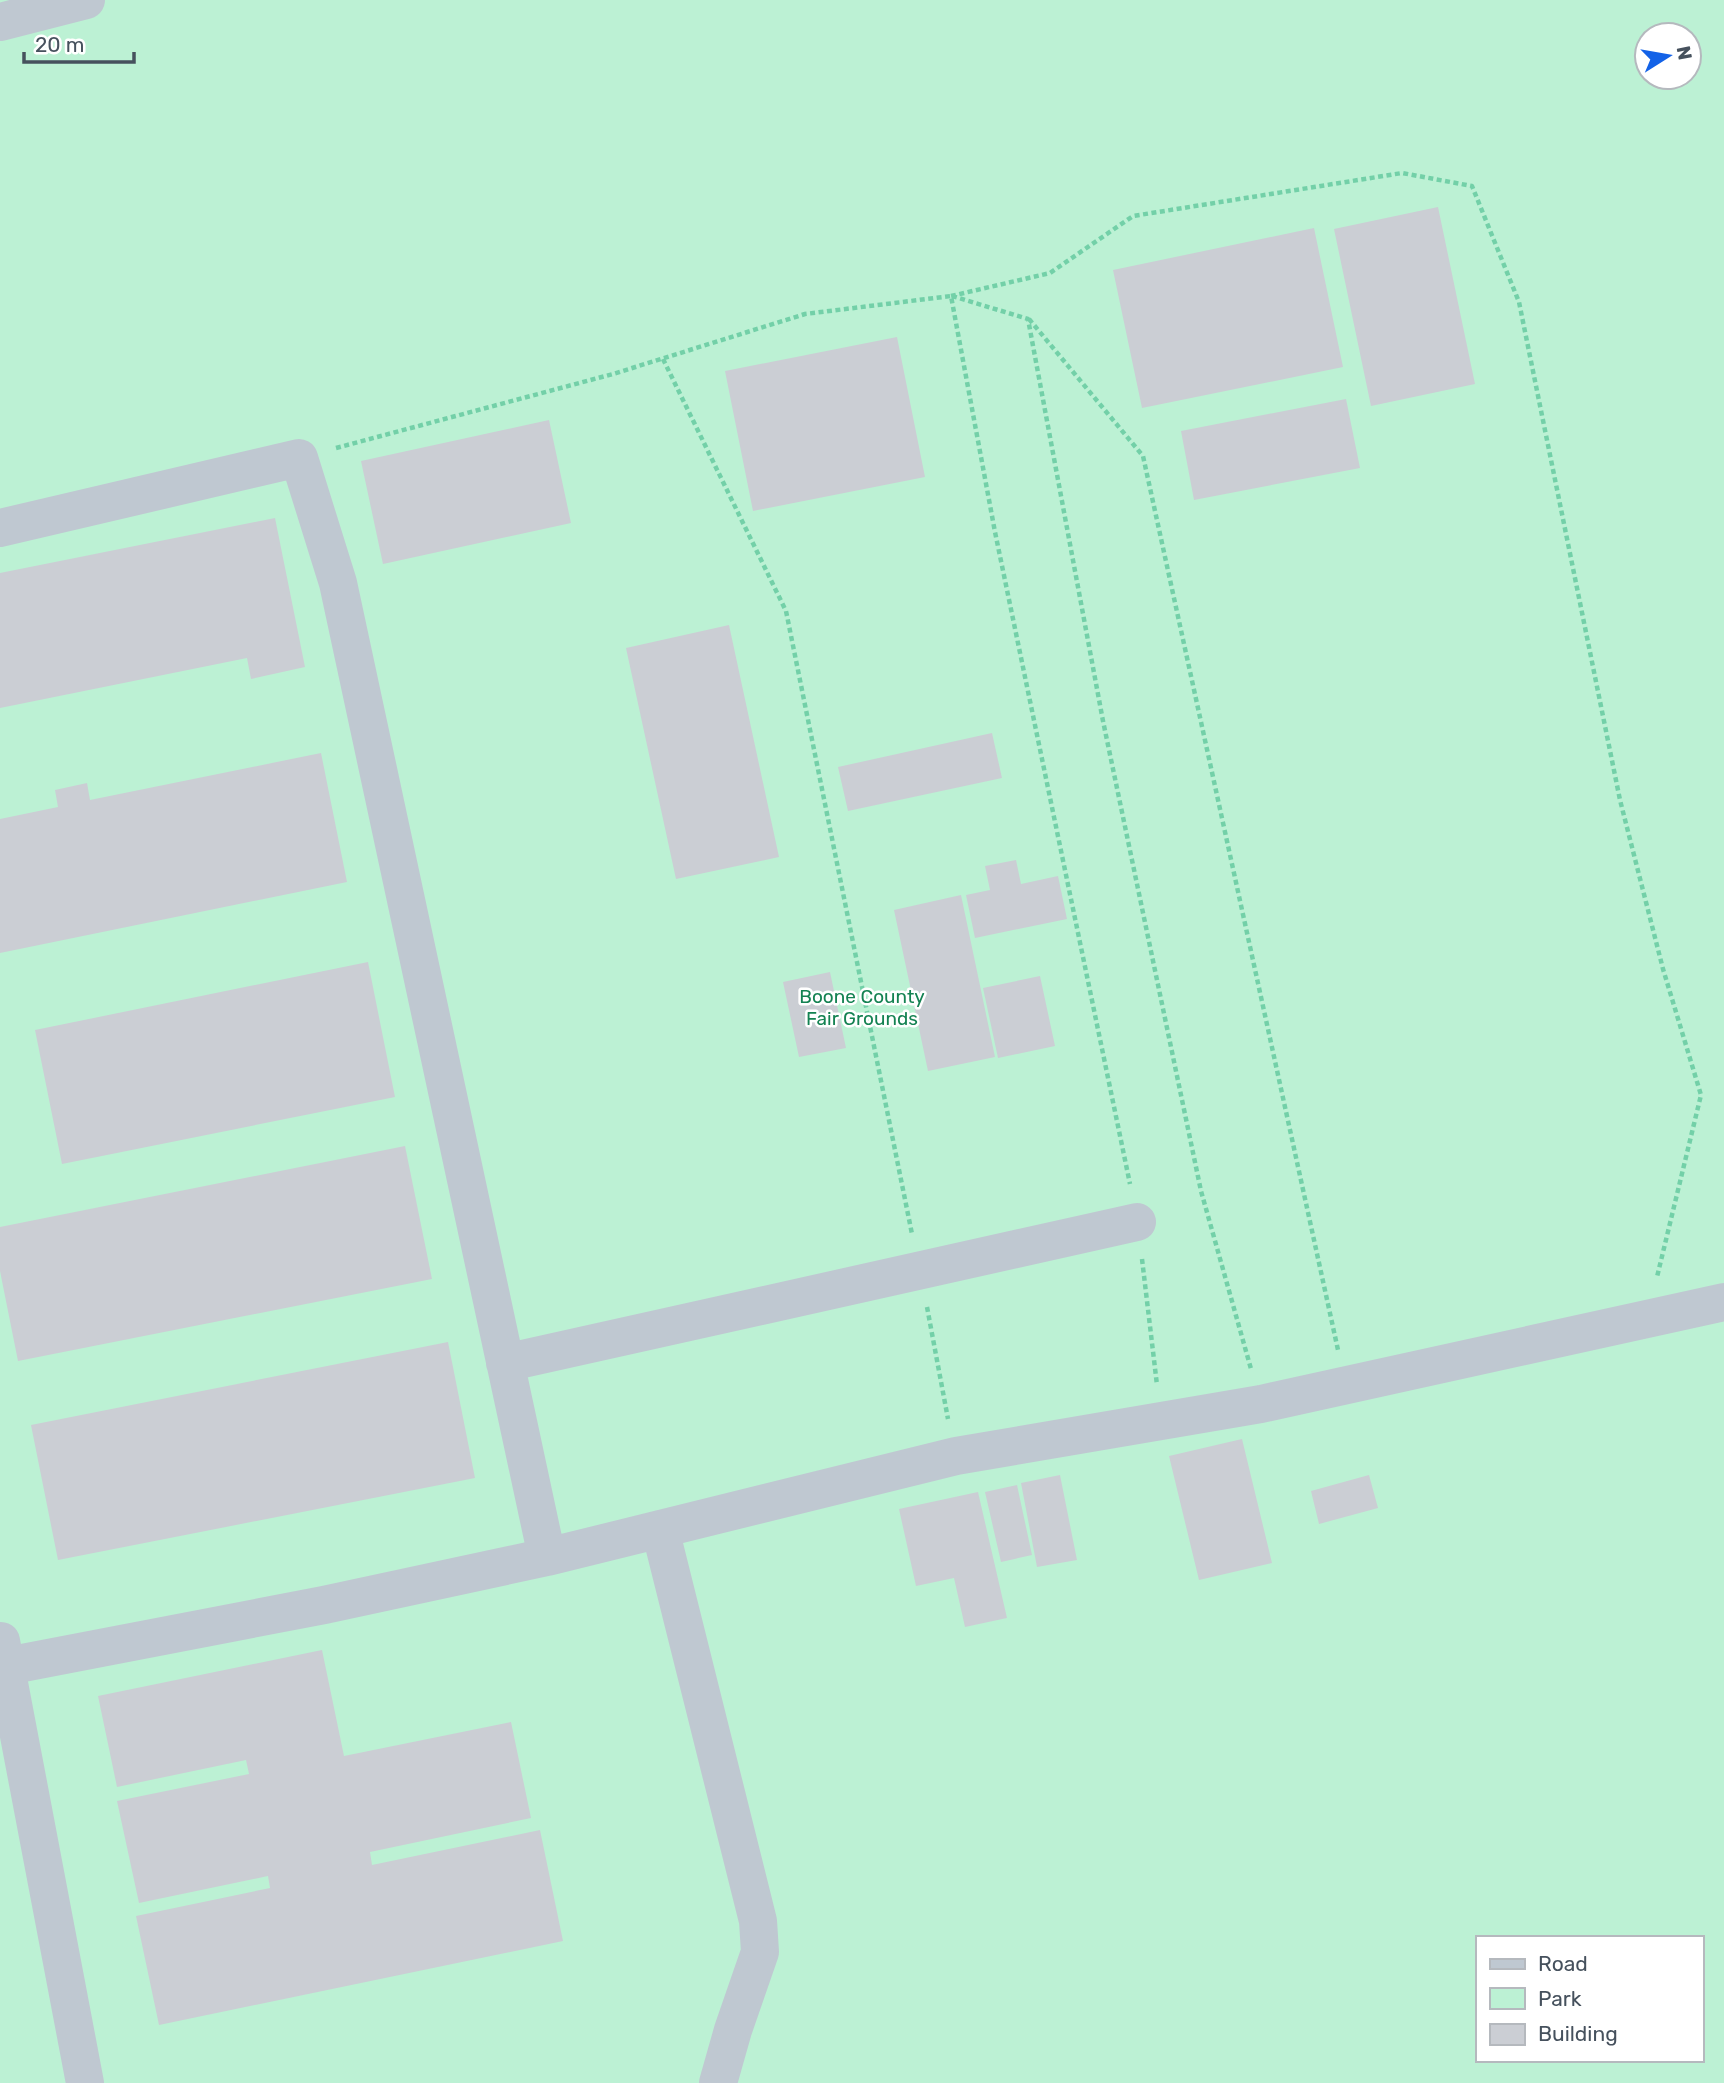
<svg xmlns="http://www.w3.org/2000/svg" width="1724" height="2083" font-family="Rubik,sans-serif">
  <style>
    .green { fill: #bcf1d4; fill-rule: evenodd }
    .building { fill: #cbced4 }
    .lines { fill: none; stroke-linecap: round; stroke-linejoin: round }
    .path { stroke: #73d0a8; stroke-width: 4.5; stroke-dasharray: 5 3.5; stroke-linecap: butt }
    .minor { stroke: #bfc8d1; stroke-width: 38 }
    .labels { text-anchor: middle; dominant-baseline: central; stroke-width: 5; stroke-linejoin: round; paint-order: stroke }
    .park-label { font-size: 19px; fill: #148252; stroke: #fff }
  </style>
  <rect width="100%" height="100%" fill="#f2efef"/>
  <path class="green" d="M0,0h1724v2083h-1724zM1647,35h42v42h-42zM1477,1938h224v122h-224z"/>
  <path class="building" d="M1438,207l37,177 -104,22 -37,-177z
    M1314,228l29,139 -201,41 -29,-138z
    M897,337l28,140 -172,34 -28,-140z
    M1346,399l14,69 -166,32 -13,-69z
    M549,420l22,103 -188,41 -22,-103z
    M275,518l30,149 -54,12 -4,-21 -247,50v-135z
    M729,625l50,232 -103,22 -50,-231z
    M992,733l10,45 -154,33 -10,-44z
    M321,753l26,129 -347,71v-134l58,-12 -3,-17 32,-7 3,17z
    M1016,860l5,24 37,-8 9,43 -92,19 -9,-43 24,-5 -5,-24z
    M961,895l34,162 -67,14 -34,-161z
    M368,962l27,135 -333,67 -27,-134z
    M830,972l16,76 -47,9 -16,-75z
    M1040,976l15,70 -57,12 -15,-70z
    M405,1146l27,133 -414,82 -18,-90v-44z
    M448,1342l27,136 -417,82 -27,-135z
    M1242,1439l30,124 -73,17 -30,-124z
    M1060,1475l17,85 -40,7 -16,-84z
    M1369,1475l9,33 -59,16 -8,-33z
    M1017,1485l15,70 -31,7 -16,-70z
    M978,1492l29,126 -42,9 -11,-49 -38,8 -17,-77z
    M322,1650l22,106 167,-34 20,96 -161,34 2,13 168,-35 23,111 -404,84 -23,-109 134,-28 -2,-12 -129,27 -22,-102 132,-27 -3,-14 -129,27 -19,-91z"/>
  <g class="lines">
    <path class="path" d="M951,296l99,-23 83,-57 269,-43 70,13 47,116 101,498 43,169 38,126 -44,182
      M952,296l76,23 75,402 98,470 50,178
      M1029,319l114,137 195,894
      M663,359l123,252 126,623
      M336,448l277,-74 192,-60 146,-18 44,236 135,652
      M1142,1259l15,126
      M927,1307l21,112"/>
    <path class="minor" d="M0,22l86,-22
      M0,528l299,-70 39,125 209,974
      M505,1363l632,-141
      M660,1529l98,392 2,31 -27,78 -15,53
      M1,1641l84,442
      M0,1661l7,5 317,-61 223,-48 409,-101 305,-52 463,-102"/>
  </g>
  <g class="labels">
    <g class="park-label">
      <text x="862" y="996">Boone County<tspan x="862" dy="22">Fair Grounds</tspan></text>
    </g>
  </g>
  <rect x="1476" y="1936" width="228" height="126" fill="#ffffff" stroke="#b5b9be" stroke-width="2"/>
  <rect x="1490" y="1959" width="35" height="10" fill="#bfc8d1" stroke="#b5b9be" stroke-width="2"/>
  <text x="1538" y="1971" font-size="21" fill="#46515d">Road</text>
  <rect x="1490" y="1988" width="35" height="21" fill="#bcf1d4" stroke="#b5b9be" stroke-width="2"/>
  <text x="1538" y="2006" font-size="21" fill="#46515d">Park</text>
  <rect x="1490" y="2024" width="35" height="21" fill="#cbced4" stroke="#b5b9be" stroke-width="2"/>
  <text x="1538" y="2041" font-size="21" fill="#46515d">Building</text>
  <g transform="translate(1668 56) rotate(79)"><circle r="33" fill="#ffffff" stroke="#b5b9be" stroke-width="2"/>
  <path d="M0-5L12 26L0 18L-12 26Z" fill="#1362e7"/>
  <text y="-10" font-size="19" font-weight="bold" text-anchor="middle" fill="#46515d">N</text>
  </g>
  <path d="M24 52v10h110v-10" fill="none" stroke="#46515d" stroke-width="3.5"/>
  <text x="35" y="52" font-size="21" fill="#46515d" stroke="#ffffff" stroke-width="5" paint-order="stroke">20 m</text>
</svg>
